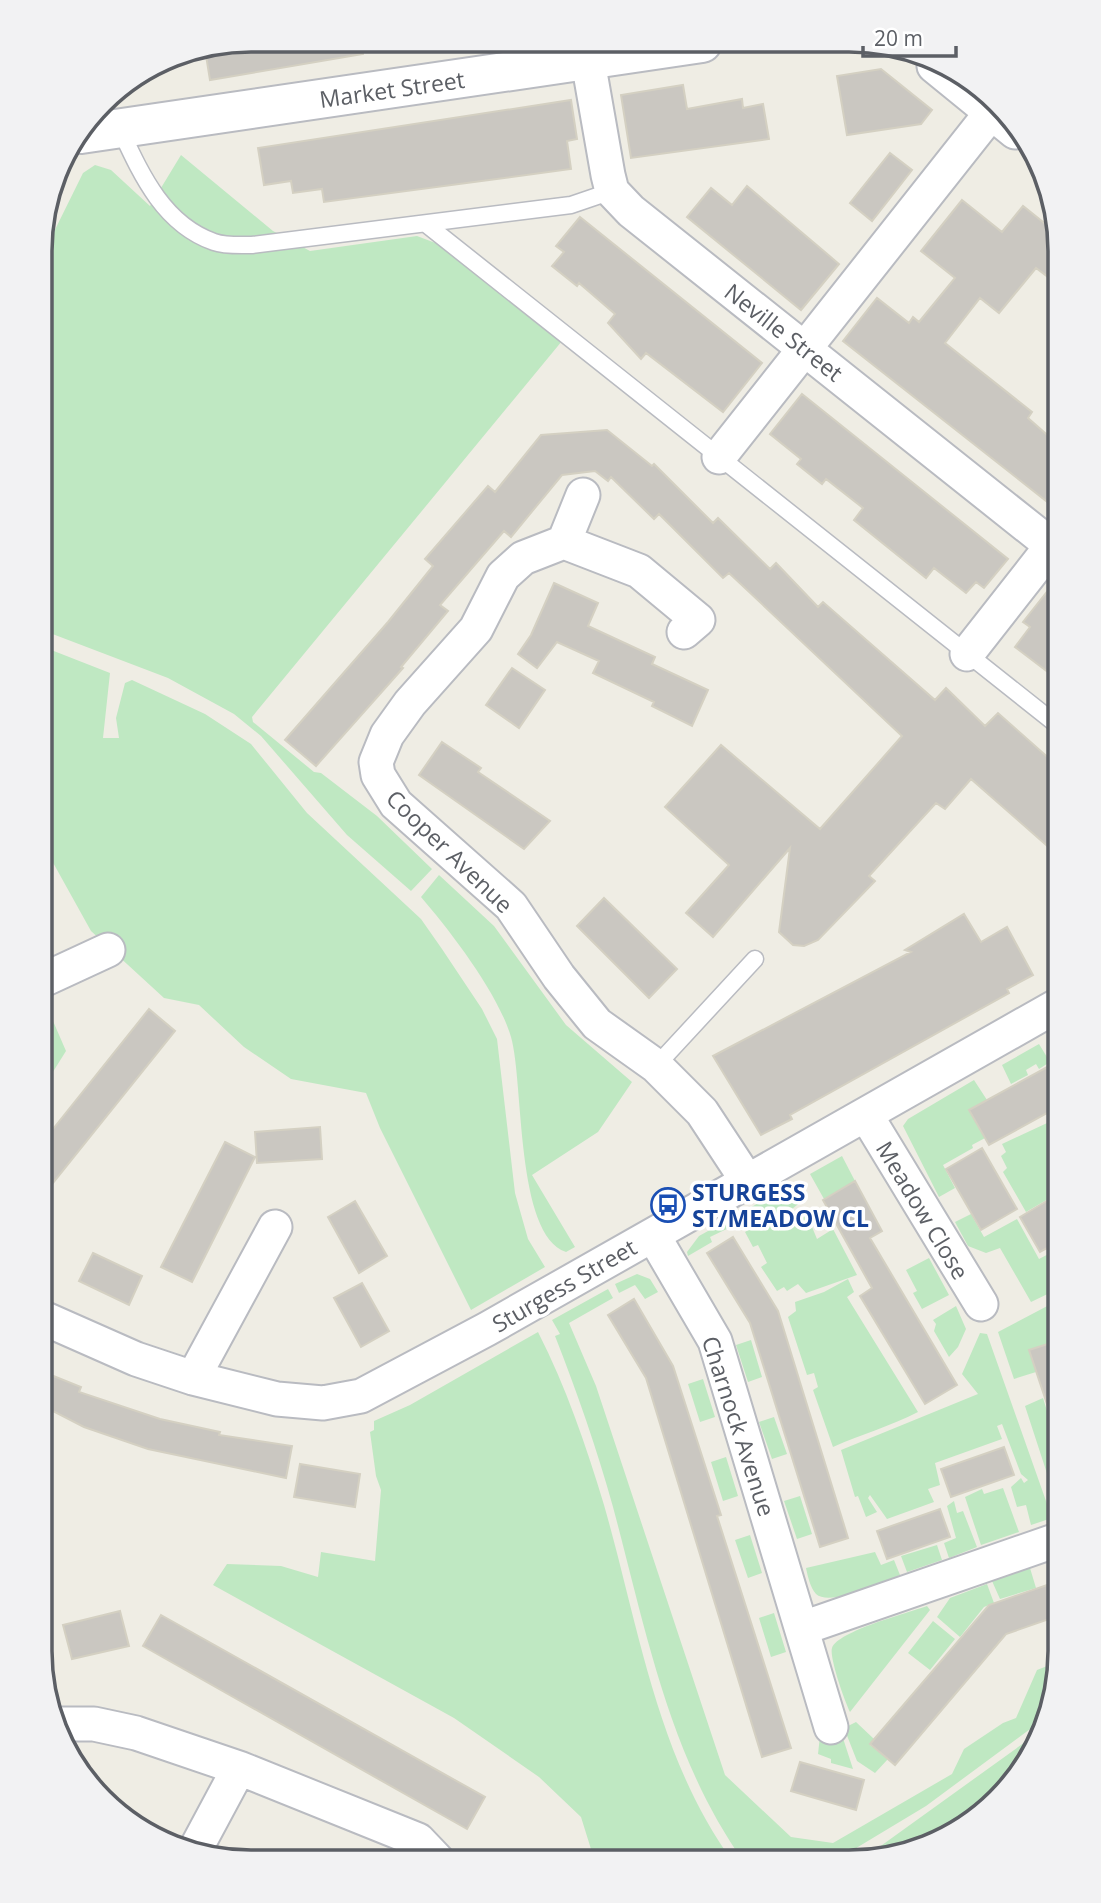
<svg xmlns="http://www.w3.org/2000/svg" width="1101" height="1903" font-family="'Open Sans',sans-serif">
  <style>
    .green { fill: #bfe8c2 }
    .building { fill: #cac7c1; stroke: #d4d0c2; stroke-width: 2 }
    .lines { fill: none; stroke-linecap: round; stroke-linejoin: round }
    .service-casing { stroke: #b9bbc1; stroke-width: 19 }
    .minor-casing { stroke: #b9bbc1; stroke-width: 37 }
    .tertiary-casing { stroke: #b9bbc1; stroke-width: 42 }
    .service { stroke: #fff; stroke-width: 16 }
    .minor { stroke: #fff; stroke-width: 33 }
    .tertiary { stroke: #fff; stroke-width: 38 }
    .labels { text-anchor: middle; dominant-baseline: central; stroke-width: 7; stroke-linejoin: round; paint-order: stroke }
    .street-label { font-size: 23px; fill: #5c5f65; stroke: #fff }
    .transit-label { font-size: 23px; font-weight: bold; fill: #164399; stroke: #fff; text-anchor: start }
    .rim { fill: none; stroke: #5c5f65; stroke-width: 3.5 }
  </style>
  <rect width="100%" height="100%" fill="#efede4"/>
  <path class="green" d="M181,155l92,76 37,20 107,-15 29,11 116,94 -310,376 1,5 61,50 7,1 56,43 55,53 -21,22 -64,-56 -86,-99 -27,-22 -66,-36 -126,-48v-374l41,-83 12,-8 16,5 39,36z
    M41,646l69,27 -7,65h16l-3,-20 9,-35 7,-3 73,34 46,30 56,69 114,106 21,30 40,60 15,30 18,154 13,46 17,28 -74,43 -91,-182 -14,-35 -75,-14 -47,-32 -45,-42 -35,-7 -73,-67 -50,-90z
    M439,875l55,51 72,99 66,57 -34,50 -66,43 43,72 -9,5c-51,-17 -42,-170 -55,-215 -13,-44 -60,-105 -90,-140z
    M53,1021l13,30 -25,40v-66z
    M1039,1044l11,18 -11,7 -3,-5 -10,6 2,5 -17,9 -9,-19z
    M974,1080l13,20 -18,10 16,28 -13,7 1,3 -30,17 12,23 -16,9 -36,-71 5,-7z
    M1060,1117v75l-34,20 -23,-40 4,-4 -6,-12 5,-4 -4,-8z
    M842,1156l13,25 -31,18 -14,-25z
    M795,1183l7,18 -10,8 9,5 4,-4 12,29 16,-10 24,46 -51,18 -8,-9 -11,7 -3,-4 -7,4 -16,-24 6,-4 -9,-18 -5,2 -8,-15 29,-17 -4,-7 -60,29 2,5 -24,14 -1,-4 12,-16z
    M971,1214l13,23 33,-18 22,40 21,-11v40l-29,14 -31,-54 -14,5 -18,-7 -13,-24z
    M929,1258l20,37 -27,14 -9,-16 4,-2 -11,-21z
    M637,1274l13,5 8,13 -13,7 -10,-14 -16,8 -4,-9z
    M848,1279l6,13 -7,5 71,115c-27,14 -56,22 -85,35l-20,-57 5,-3 -4,-14 -7,2 -19,-58 8,-6 -1,-9 29,-10z
    M608,1289l5,9 -44,25 27,63 129,389 66,62 42,6 119,-69 12,-25 39,-26 13,-5 21,-48 23,-9 -11,54 -123,91 -93,56h-89c-75,-105 -98,-232 -131,-355 -16,-58 -36,-115 -58,-171l5,-2 -8,-14z
    M1053,1303l7,21v16l-31,10 7,22 -22,7 -16,-47z
    M956,1306l10,23 -8,18 -9,10 -15,-26 2,-7 -3,-4z
    M538,1332c28,55 48,113 66,173 35,122 53,253 129,357h-138l-14,-45 -42,-40 -85,-59 -241,-133 14,-21 54,2 37,11 3,-25 54,9 6,-71 -5,-14 -6,-44 4,-2v-9l36,-16z
    M980,1333l7,1 65,184 -21,7 -5,-20 -9,2 -6,-20 10,-9 3,5 4,-3 -7,-6 -19,-50 -5,2 5,13 -67,24 5,22 -12,4 6,13 -47,17 -17,-24 -2,3 9,14 -11,5 -8,-21 -3,1 -14,-47 137,-56 -16,-20z
    M751,1340l11,37 -14,5 -12,-37z
    M703,1379l12,38 -15,5 -12,-38z
    M1043,1398l8,26 3,-1 6,40v36l-5,-1 -30,-92z
    M774,1417l13,37 -15,5 -13,-37z
    M726,1457l12,39 -15,5 -12,-39z
    M1003,1488l16,44 -38,13 -16,-48 17,-8 2,5z
    M800,1496l12,38 -15,5 -13,-38z
    M954,1501l3,12 6,-2 14,36 -28,11 -5,-15 12,-5 -9,-32z
    M750,1535l12,38 -14,5 -13,-38z
    M937,1545l5,15 -35,12 -6,-16z
    M875,1552l6,13 13,-5 6,15c-17,7 -70,32 -84,19 -6,-7 -8,-17 -10,-26z
    M1030,1568l6,20 -36,11 -8,-18z
    M987,1584l7,19 -10,4 -24,30 -23,-20 13,-19z
    M927,1606l3,4 -80,102c-5,-10 -21,-55 -18,-64 6,-17 76,-35 95,-42z
    M774,1613l12,39 -15,5 -12,-39z
    M933,1621l22,18 -25,31 -22,-17z
    M856,1722l18,17 -4,6 18,14 -13,14 -18,-12 -13,-33z
    M1046,1727c-13,53 -119,149 -175,126z
    M840,1729l13,40 -22,-6v-4l-13,-5 2,-18z"/>
  <path class="building" d="M252,40l110,1 1,13 -153,26 -5,-31z
    M881,69l51,41 -11,14 -74,11 -10,-59z
    M683,85l4,24 55,-10 1,9 20,-4 6,35 -138,19 -10,-63z
    M571,100l6,39 -10,2 4,28 -247,33 -2,-13 -29,4 -2,-12 -27,4 -6,-37z
    M890,153l22,17 -40,51 -22,-18z
    M747,186l92,78 -38,46 -114,-93 24,-29 21,17z
    M962,200l40,32 21,-26 35,28 3,53 -25,-19 -37,45 -19,-15 -35,45 87,69 -4,6 33,29v43l-11,14 -207,-163 34,-43 32,25 4,-6 6,5 36,-44 -34,-27z
    M580,217l182,146 -39,49 -77,-59 -5,6 -33,-36 7,-9 -36,-31 -2,3 -25,-20 12,-14 -8,-6z
    M802,394l206,165 -24,29 -8,-6 -10,11 -32,-25 -8,10 -72,-58 9,-12 -37,-29 -4,5 -25,-20 4,-5 -31,-25z
    M607,430l45,36 2,-2 59,59 5,-5 52,51 6,-6 42,44 5,-5 112,98 11,-12 39,38 13,-13 63,56v89l-90,-79 -26,30 -9,-6 -67,73 6,5 -57,59 -14,6 -11,-1 -14,-13 11,-84 -77,89 -27,-24 43,-48 -64,-58 56,-62 99,84 82,-93 -173,-163 -6,5 -64,-64 -5,5 -43,-42 -3,4 -13,-10 -33,4 -51,62 -7,-6 -64,74 8,6 -47,56 2,1 -87,98 -31,-26 103,-118 45,-56 -8,-7 63,-73 7,6 46,-57z
    M1061,574v108l-46,-35 15,-20 -7,-5z
    M554,583l44,20 -10,23 67,31 -3,7 56,26 -16,36 -40,-20 2,-4 -61,-29 6,-12 -42,-19 -20,26 -19,-14 13,-19z
    M512,668l33,22 -26,38 -33,-23z
    M442,742l39,26 -3,4 72,49 -26,28 -105,-74z
    M604,898l73,71 -28,29 -72,-72z
    M964,914l17,28 26,-15 26,48 -26,14 2,4 -219,122 2,4 -31,16 -48,-79 198,-104 -6,-2z
    M149,1009l26,22 -134,167v-54z
    M1060,1060v46l-71,39 -20,-35z
    M320,1127l2,32 -65,4 -2,-31z
    M225,1142l30,15 -63,125 -31,-15z
    M982,1148l35,61 -36,21 -35,-61z
    M855,1181l27,50 -12,7 87,147 -32,19 -65,-108 12,-8 -49,-88z
    M1060,1193v48l-20,11 -20,-35z
    M355,1201l32,55 -28,17 -31,-56z
    M733,1237l45,74 70,227 -28,9 -70,-224 -43,-70z
    M93,1253l49,23 -13,29 -50,-24z
    M362,1283l27,48 -28,16 -27,-49z
    M634,1299l39,67 48,149 -4,1 74,232 -29,9 -116,-379 -38,-63z
    M1060,1340v90l-4,1 -27,-81z
    M41,1371l40,16 -2,5 81,27 60,13 -1,3 73,11 -6,32 -138,-29 -64,-22 -43,-22z
    M1004,1447l10,28 -63,22 -10,-28z
    M300,1464l60,10 -5,33 -61,-10z
    M940,1509l10,28 -63,22 -10,-28z
    M1047,1585l11,31 -52,18 -111,131 -25,-21 119,-139z
    M120,1611l9,35 -57,13 -9,-34z
    M161,1615l324,182 -18,32 -324,-183z
    M800,1762l64,18 -8,30 -65,-19z"/>
  <g class="lines">
    <g class="service-casing">
      <path id="service" d="M120,129c21,45 43,95 94,113 11,4 26,3 38,3l319,-40 41,-14
        M426,224l635,504
        M656,1066l99,-107"/>
    </g>
    <g class="minor-casing">
      <path id="minor" d="M588,61l20,114 4,16 19,20 430,342
        M934,66l81,66
        M719,457l272,-344
        M564,542l19,-47
        M684,632l14,-12 -59,-49 -75,-29 -41,16 -20,18 -27,53 -66,74 -23,32 -11,27 2,13 18,29 115,102 48,71 38,47 59,42 46,46 46,70
        M967,654l94,-120
        M41,981l67,-31
        M866,1115l115,189
        M653,1235l62,106 116,386
        M41,1317l95,42 57,19 84,21 46,4 38,-7 126,-67 573,-325
        M193,1378l82,-151
        M803,1628l257,-89
        M54,1724h40l42,9 103,35 179,72 21,22
        M194,1852l45,-84"/>
    </g>
    <g class="tertiary-casing">
      <path id="tertiary" d="M81,134l621,-91"/>
    </g>
    <use href="#service" class="service"/>
    <use href="#minor" class="minor"/>
    <use href="#tertiary" class="tertiary"/>
  </g>
  <defs>
    <g id="bus-ring" transform="scale(1.75)"><circle r="9.5" fill="#fff" stroke="#1a4fb4" stroke-width="1.5"/><path d="M-5-6H5V4H4V6H2V4H-2V6H-4V4H-5ZM-3.5-4V0h7V-4ZM-3.5 1.2v1.5H-2V1.2ZM2 1.2v1.5H3.5V1.2Z" fill="#1a4fb4"/></g>
  </defs>
  <g fill-rule="evenodd">
    <use href="#bus-ring" x="668" y="1205"/>
  </g>
  <g class="labels">
    <g class="street-label">
      <text transform="translate(392 89) rotate(-8)">Market Street</text>
      <text transform="translate(784 332) rotate(38)">Neville Street</text>
      <text transform="translate(450 851) rotate(44)">Cooper Avenue</text>
      <text transform="translate(923 1210) rotate(59)">Meadow Close</text>
      <text transform="translate(564 1285) rotate(-30)">Sturgess Street</text>
      <text transform="translate(739 1426) rotate(72)">Charnock Avenue</text>
    </g>
    <g class="transit-label">
      <text x="692" y="1192">STURGESS<tspan x="692" dy="26">ST/MEADOW CL</tspan></text>
    </g>
  </g>
  <path d="M0 0H1101V1903H0ZM251 52H849A199 199 0 0 1 1048 251V1651A199 199 0 0 1 849 1850H251A199 199 0 0 1 52 1651V251A199 199 0 0 1 251 52Z" fill="#f2f2f3" fill-rule="evenodd"/>
  <path class="rim" d="M251 52H849A199 199 0 0 1 1048 251V1651A199 199 0 0 1 849 1850H251A199 199 0 0 1 52 1651V251A199 199 0 0 1 251 52Z"/>
  <path d="M863 46v10h93v-10" fill="none" stroke="#5c5f65" stroke-width="3.5"/>
  <text x="874" y="46" font-size="21" fill="#5c5f65" stroke="#ffffff" stroke-width="5" paint-order="stroke">20 m</text>
</svg>
